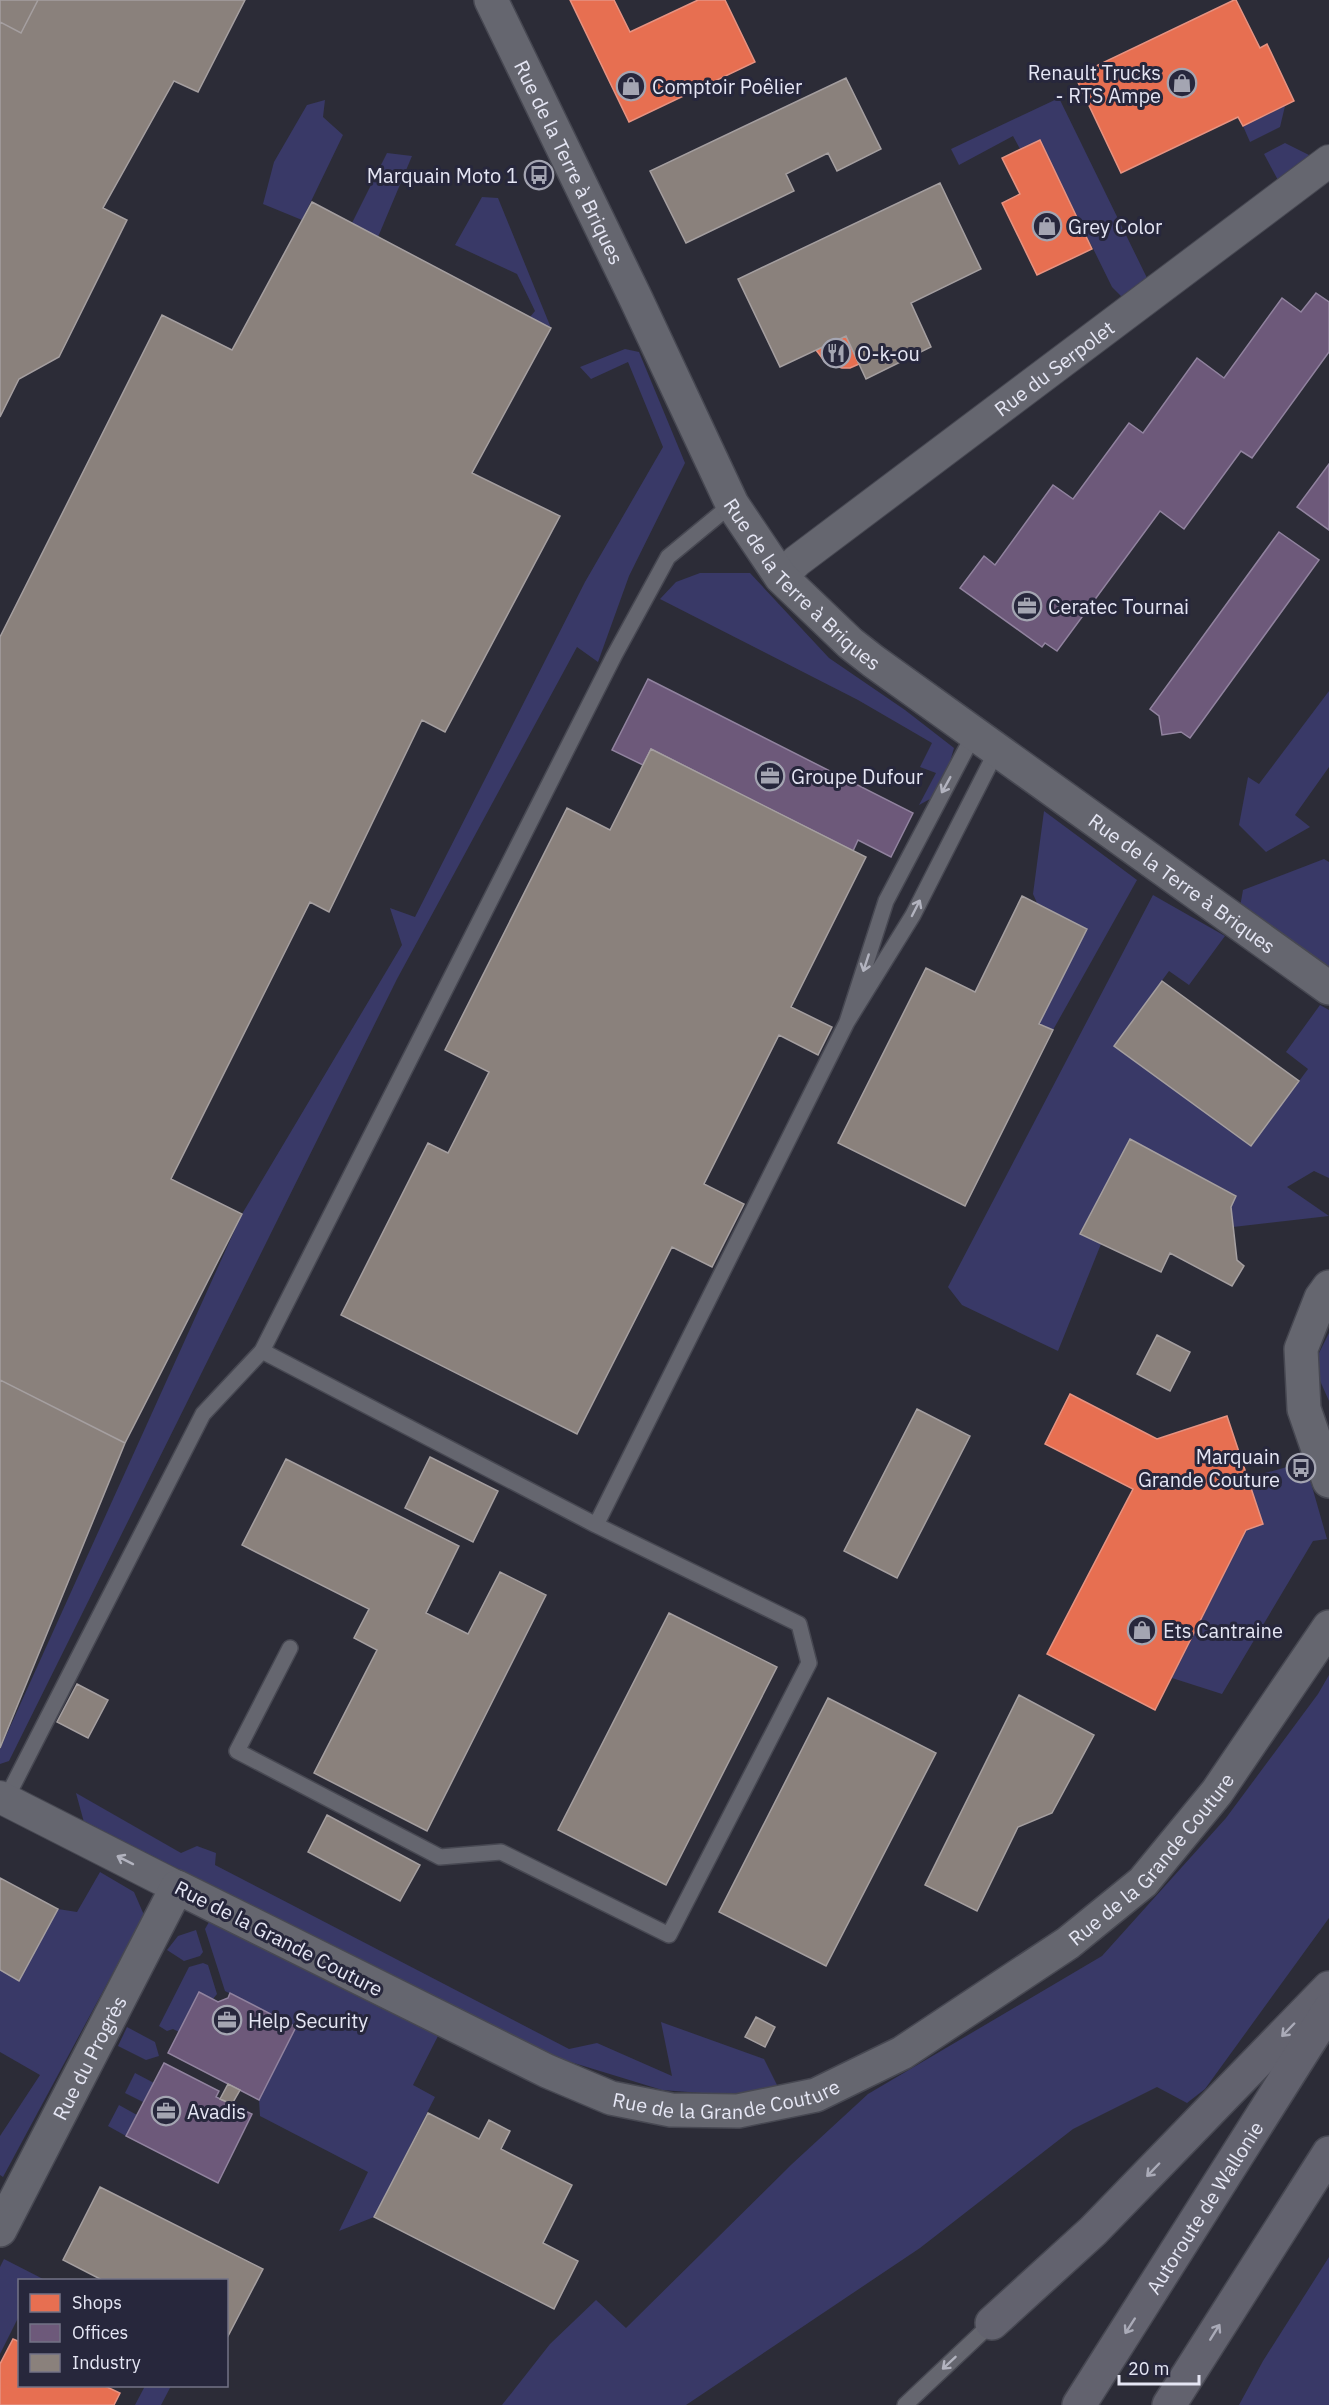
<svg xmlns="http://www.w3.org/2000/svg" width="1329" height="2405" font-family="'IBM Plex Sans',sans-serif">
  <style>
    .green { fill: #393967 }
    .shops { fill: #e76f51; stroke: #e69382; stroke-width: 1.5 }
    .offices { fill: #6d597a; stroke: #91839f; stroke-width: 1.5 }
    .industry { fill: #8a817c; stroke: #a59fa0; stroke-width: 1.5 }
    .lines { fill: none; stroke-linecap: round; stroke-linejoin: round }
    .service-casing { stroke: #474852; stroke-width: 18 }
    .minor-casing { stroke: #474852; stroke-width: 34 }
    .tertiary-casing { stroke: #474852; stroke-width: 36 }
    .secondary-casing { stroke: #474852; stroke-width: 36 }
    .motorway-casing { stroke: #474852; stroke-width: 36 }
    .service { stroke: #65666f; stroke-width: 15 }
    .minor { stroke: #65666f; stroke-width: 32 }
    .tertiary { stroke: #65666f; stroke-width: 33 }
    .secondary { stroke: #65666f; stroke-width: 33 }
    .motorway { stroke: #62626e; stroke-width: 33 }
    .oneway { stroke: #b2b3bf }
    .oneway2 { stroke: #aaabb8 }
    .labels { text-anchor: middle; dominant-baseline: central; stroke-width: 6; stroke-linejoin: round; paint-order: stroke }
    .poi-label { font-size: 20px; fill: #e5e6f4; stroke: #27273c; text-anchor: start }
    .street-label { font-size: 20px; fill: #e5e6f4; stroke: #27273c }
  </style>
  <rect width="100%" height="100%" fill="#2c2c37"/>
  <path class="green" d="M1059,98l89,182 -25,18 -11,-11 -72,-146 -20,8 -7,-13 -54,29 -8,-16z
    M325,100l-2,17 20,18 -41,85 -39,-16 11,-42 33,-57z
    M1285,106l-5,21 -30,15 -7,-16z
    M1285,143l28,14 -34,25 -15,-28z
    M387,153l25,3 -34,81 -26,-14z
    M482,197l16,1 53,130 -21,-11 5,-6 -18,-37 -62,-29z
    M625,349l14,3 46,111 -56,113 -31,86 -21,-15 -180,332 -388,782 -9,3v-15l242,-535 160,-269 -12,-37 25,9 170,-335 78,-135 -35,-85 -37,17 -11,-12z
    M700,573h50l79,85 76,52 49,38 -13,45 -22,12 17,-32 -16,-6 12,-24 -74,-43 -198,-101 16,-17z
    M1329,691v76l-34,48 15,12 -44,25 -27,-27 9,-48 11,7z
    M1044,811l93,69 -84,150 -14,-6 48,-95 -50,-26 -4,-9z
    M1324,859l5,3v106l-89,-61 3,-17z
    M1153,895l72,41 -36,49 -20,-14 -55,75 137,100 57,-77 -22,-17 34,-47 9,5v168l-15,-7 -27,16 42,29 -96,11 -2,-20 4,-12 -105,-56 -50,94 21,11 -43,107 -96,-46 -14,-18z
    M1329,1333v68l-16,-36z
    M1305,1462l22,77 -14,2 -91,153 -50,-16 74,-148 17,-6 -16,-46z
    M1329,1675v243l-124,171 -18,14 -30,-16 -84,42 -153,119 -234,157h-184l48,-61 46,-44 30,28 166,-164 76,-70 234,-138 124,-138 92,-124z
    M76,1793l105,60 16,-7 19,7 -1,12 354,184 28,-6 75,33 -11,-54 103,37 14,28 -50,8 -66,-5 -98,-30 -366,-174 -113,-60z
    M100,1872l34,20 10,23 -141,262 -3,-2v-39l40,-61 -40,-23v-82l19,10 39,-71 19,3z
    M209,1922l229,114 -25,49 22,12 -61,120 -35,14 29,-59 -108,-56 -1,-16 37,-73 -71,-36 -20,-62z
    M196,1930l7,22 -3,4 -16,5 -17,-11 11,-14z
    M203,1963l5,2 9,29 -4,5 -14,-7 -20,40 -6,-3 -6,2 -8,-5 30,-59z
    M127,2027l28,15 4,14 -13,4 -28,-14z
    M135,2073l19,10 -11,19 -18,-9z
    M119,2105l18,10 -11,21 -18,-10z
    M1329,2257v148h-90l24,-44z
    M4,2259l41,21h-25l-1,36 -19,38v-87z
    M145,2386h26l-10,19h-26z"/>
  <path class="shops" d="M570,0h44l16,32 68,-32h27l30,62 -126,60z
    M1234,0h2l24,48 7,-4 27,57 -51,25 -5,-9 -117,56 -46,-97z
    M1040,140l52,109 -55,26 -35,-72 18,-9 -18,-36z
    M846,336l13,28 -9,4h-8l-16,-5 -10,-13z
    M1070,1394l87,45 70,-23 36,108 -17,6 -91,180 -108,-56 86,-165 -88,-45z
    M13,2339l7,3v44h85l15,7 -6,12h-114v-41z"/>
  <path class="offices" d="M1316,293l13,9v50l-77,106 -11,-7 -57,78 -24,-18 -103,140 -12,-8 -3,4 -82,-59 24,-32 11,9 58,-80 20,14 56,-76 14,10 54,-75 27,20 58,-80 19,14z
    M1329,464v66l-32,-23z
    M1279,532l40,28 -129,178 -9,-6 -19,3 -3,-19 -9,-7z
    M648,679l265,134 -22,44 -33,-17 -5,11 -202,-102 -8,16 -31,-15z
    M199,1992l19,10 10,-4 2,-5 66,34 -37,73 -91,-47z
    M164,2063l55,28 -3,6 36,17 -34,69 -92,-47z"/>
  <path class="industry" d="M0,0h38l-17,33 -21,-11z
    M38,0h207l-47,92 -24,-11 -71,127 24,12 -68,137 -40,22 -19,38v-395l21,11z
    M846,78l35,71 -44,22 -9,-18 -42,21 8,17 -108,52 -36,-72z
    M940,183l41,86 -70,34 20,44 -65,32 -20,-43 -66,31 -42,-88z
    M312,202l239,126 -79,145 88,43 -115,216 -23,-12 -93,192 -19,-10 -139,277 71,35 -117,229 -125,-63v-743l162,-322 70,35z
    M651,749l215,108 -75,150 41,20 -14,28 -39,-20 -75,149 40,20 -32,63 -40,-20 -95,187 -236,-119 87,-172 20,10 41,-81 -44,-22 122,-242 43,22z
    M1022,896l65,33 -48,95 14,6 -88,176 -127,-63 88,-175 49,24z
    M1162,981l137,100 -48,65 -137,-100z
    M1130,1139l106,57 -5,11 6,53 7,6 -12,20 -62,-33 -9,19 -81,-38z
    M1157,1335l33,17 -20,39 -33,-17z
    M0,1380l125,63 -125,305z
    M917,1409l53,27 -73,142 -53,-27z
    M430,1457l68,34 -25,51 -68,-34z
    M286,1459l173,87 -33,67 42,21 32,-62 46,23 -119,236 -113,-58 63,-123 -23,-12 15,-29 -127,-64z
    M669,1613l108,54 -111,218 -108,-55z
    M77,1684l31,16 -20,38 -31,-16z
    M1019,1695l75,40 -42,78 -34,14 -41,84 -52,-26z
    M828,1698l108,55 -110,213 -107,-54z
    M327,1815l93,50 -20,36 -92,-49z
    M0,1878l58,31 -39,72 -19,-11z
    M756,2017l19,10 -10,20 -20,-10z
    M228,2084l12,6 -8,14 -12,-5z
    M428,2113l51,26 10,-19 21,11 -9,18 71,36 -29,58 35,18 -24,48 -180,-92z
    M100,2187l163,82 -37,71v-60h-124l-39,-20z"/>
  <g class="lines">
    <g class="service-casing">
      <path id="service" d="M974,734l-88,167 -39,121 66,-107 84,-165
        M262,1351l334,174 203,99 10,39 -140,272 -168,-83 -61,5 -203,-106 53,-103
        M596,1525l251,-503
        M6,1799l197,-385 59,-63 352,-695 54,-99 64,-53
        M905,2405l87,-82"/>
    </g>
    <g class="minor-casing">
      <g id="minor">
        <path id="s1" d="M781,577l16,-16 532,-400"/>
        <path d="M0,1797l177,90"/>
      </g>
    </g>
    <g class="tertiary-casing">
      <g id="tertiary">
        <path d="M1329,1287l-8,11 -20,51 3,60 25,72"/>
        <path id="s2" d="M0,2230l177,-343 370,184 64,27 60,12 67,1 78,-16 86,-42 166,-110 75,-61 74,-90 112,-165"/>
      </g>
    </g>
    <g class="secondary-casing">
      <g id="secondary">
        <path id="s3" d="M491,0l145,299 96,205 49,73 69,66 23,18 456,327"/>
      </g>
    </g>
    <g class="motorway-casing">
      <g id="motorway">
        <path d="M992,2323l101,-92 236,-243"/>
        <path id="s4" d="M1079,2405l250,-395"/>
        <path d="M1169,2405l160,-252"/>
      </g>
    </g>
    <use href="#service" class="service"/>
    <use href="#minor" class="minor"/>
    <use href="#tertiary" class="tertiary"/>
    <use href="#secondary" class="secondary"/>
    <use href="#motorway" class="motorway"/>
  </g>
  <defs><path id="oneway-shaft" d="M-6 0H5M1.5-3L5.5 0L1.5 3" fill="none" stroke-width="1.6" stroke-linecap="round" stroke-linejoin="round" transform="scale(1.5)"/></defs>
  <g class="oneway">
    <use href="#oneway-shaft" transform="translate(946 785) rotate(119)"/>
    <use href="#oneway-shaft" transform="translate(916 908) rotate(-63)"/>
    <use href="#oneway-shaft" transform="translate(866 963) rotate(108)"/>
    <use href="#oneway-shaft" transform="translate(125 1860) rotate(-153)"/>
    <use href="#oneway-shaft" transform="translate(949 2363) rotate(137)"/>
  </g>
  <g class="oneway2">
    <use href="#oneway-shaft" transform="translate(1288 2030) rotate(134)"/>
    <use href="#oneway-shaft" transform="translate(1153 2170) rotate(134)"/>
    <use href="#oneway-shaft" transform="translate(1130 2326) rotate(123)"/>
    <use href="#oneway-shaft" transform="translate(1215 2332) rotate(-58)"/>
  </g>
  <defs>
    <g id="shop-ring" transform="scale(1.5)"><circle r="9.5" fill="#27273c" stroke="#a4a5b2" stroke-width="1.5"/><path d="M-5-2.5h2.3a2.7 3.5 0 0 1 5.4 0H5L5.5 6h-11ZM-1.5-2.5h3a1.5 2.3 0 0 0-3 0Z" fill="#a4a5b2"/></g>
    <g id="bus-ring" transform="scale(1.5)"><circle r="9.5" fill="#27273c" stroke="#a4a5b2" stroke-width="1.5"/><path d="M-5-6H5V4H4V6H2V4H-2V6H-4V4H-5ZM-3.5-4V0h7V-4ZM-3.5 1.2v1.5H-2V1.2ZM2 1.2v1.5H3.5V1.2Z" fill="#a4a5b2"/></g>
    <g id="restaurant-ring" transform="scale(1.5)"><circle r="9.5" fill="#27273c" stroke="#a4a5b2" stroke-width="1.5"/><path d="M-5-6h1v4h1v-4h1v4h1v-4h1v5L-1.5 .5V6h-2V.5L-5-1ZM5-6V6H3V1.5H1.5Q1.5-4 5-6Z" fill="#a4a5b2"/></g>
    <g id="office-ring" transform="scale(1.5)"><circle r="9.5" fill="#27273c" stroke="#a4a5b2" stroke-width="1.5"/><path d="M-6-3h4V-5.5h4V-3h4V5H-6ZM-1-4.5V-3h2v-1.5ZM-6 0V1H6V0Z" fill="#a4a5b2"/></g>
  </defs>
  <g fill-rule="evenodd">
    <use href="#shop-ring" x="1182" y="83"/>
    <use href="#shop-ring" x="631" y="86"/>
    <use href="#bus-ring" x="539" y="175"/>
    <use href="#shop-ring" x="1047" y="226"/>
    <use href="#restaurant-ring" x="836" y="353"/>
    <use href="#office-ring" x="1027" y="606"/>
    <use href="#office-ring" x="770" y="776"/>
    <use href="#bus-ring" x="1301" y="1468"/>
    <use href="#shop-ring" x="1142" y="1630"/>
    <use href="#office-ring" x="227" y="2020"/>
    <use href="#office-ring" x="166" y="2111"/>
  </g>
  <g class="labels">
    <g class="poi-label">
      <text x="1161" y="72" text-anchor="end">Renault Trucks<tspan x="1161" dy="23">- RTS Ampe</tspan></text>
      <text x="652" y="86">Comptoir Poêlier</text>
      <text x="518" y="175" text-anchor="end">Marquain Moto 1</text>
      <text x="1068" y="226">Grey Color</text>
      <text x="857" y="353">O-k-ou</text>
      <text x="1048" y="606">Ceratec Tournai</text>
      <text x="791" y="776">Groupe Dufour</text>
      <text x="1280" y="1456" text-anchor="end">Marquain<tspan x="1280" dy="23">Grande Couture</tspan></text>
      <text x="1163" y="1630">Ets Cantraine</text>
      <text x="248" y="2020">Help Security</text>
      <text x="187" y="2111">Avadis</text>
    </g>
    <g class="street-label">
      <text stroke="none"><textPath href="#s3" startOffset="180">Rue de la Terre à Briques</textPath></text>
      <text stroke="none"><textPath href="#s1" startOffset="344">Rue du Serpolet</textPath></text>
      <text stroke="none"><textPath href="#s3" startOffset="666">Rue de la Terre à Briques</textPath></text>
      <text stroke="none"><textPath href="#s3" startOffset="1152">Rue de la Terre à Briques</textPath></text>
      <text stroke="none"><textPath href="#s2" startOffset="1490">Rue de la Grande Couture</textPath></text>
      <text transform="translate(279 1938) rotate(27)">Rue de la Grande Couture</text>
      <text stroke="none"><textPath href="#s2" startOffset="194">Rue du Progrès</textPath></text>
      <text stroke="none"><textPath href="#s2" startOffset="986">Rue de la Grande Couture</textPath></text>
      <text stroke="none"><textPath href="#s4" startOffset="234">Autoroute de Wallonie</textPath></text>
    </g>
  </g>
  <rect x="18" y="2279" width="210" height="108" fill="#27273c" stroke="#737386" stroke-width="1.5"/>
  <rect x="30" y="2294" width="30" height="18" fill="#e76f51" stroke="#737386" stroke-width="1.5"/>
  <text x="72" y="2309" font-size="18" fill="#e5e6f4">Shops</text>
  <rect x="30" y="2324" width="30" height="18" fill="#6d597a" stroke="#737386" stroke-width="1.5"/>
  <text x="72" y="2339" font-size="18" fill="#e5e6f4">Offices</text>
  <rect x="30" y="2354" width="30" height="18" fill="#8a817c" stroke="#737386" stroke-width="1.5"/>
  <text x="72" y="2369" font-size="18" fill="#e5e6f4">Industry</text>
  <path d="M1119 2375v9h80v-9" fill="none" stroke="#e5e6f4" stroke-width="3"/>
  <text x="1128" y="2375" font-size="18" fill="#e5e6f4" stroke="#27273c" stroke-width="4.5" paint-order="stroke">20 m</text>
</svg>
